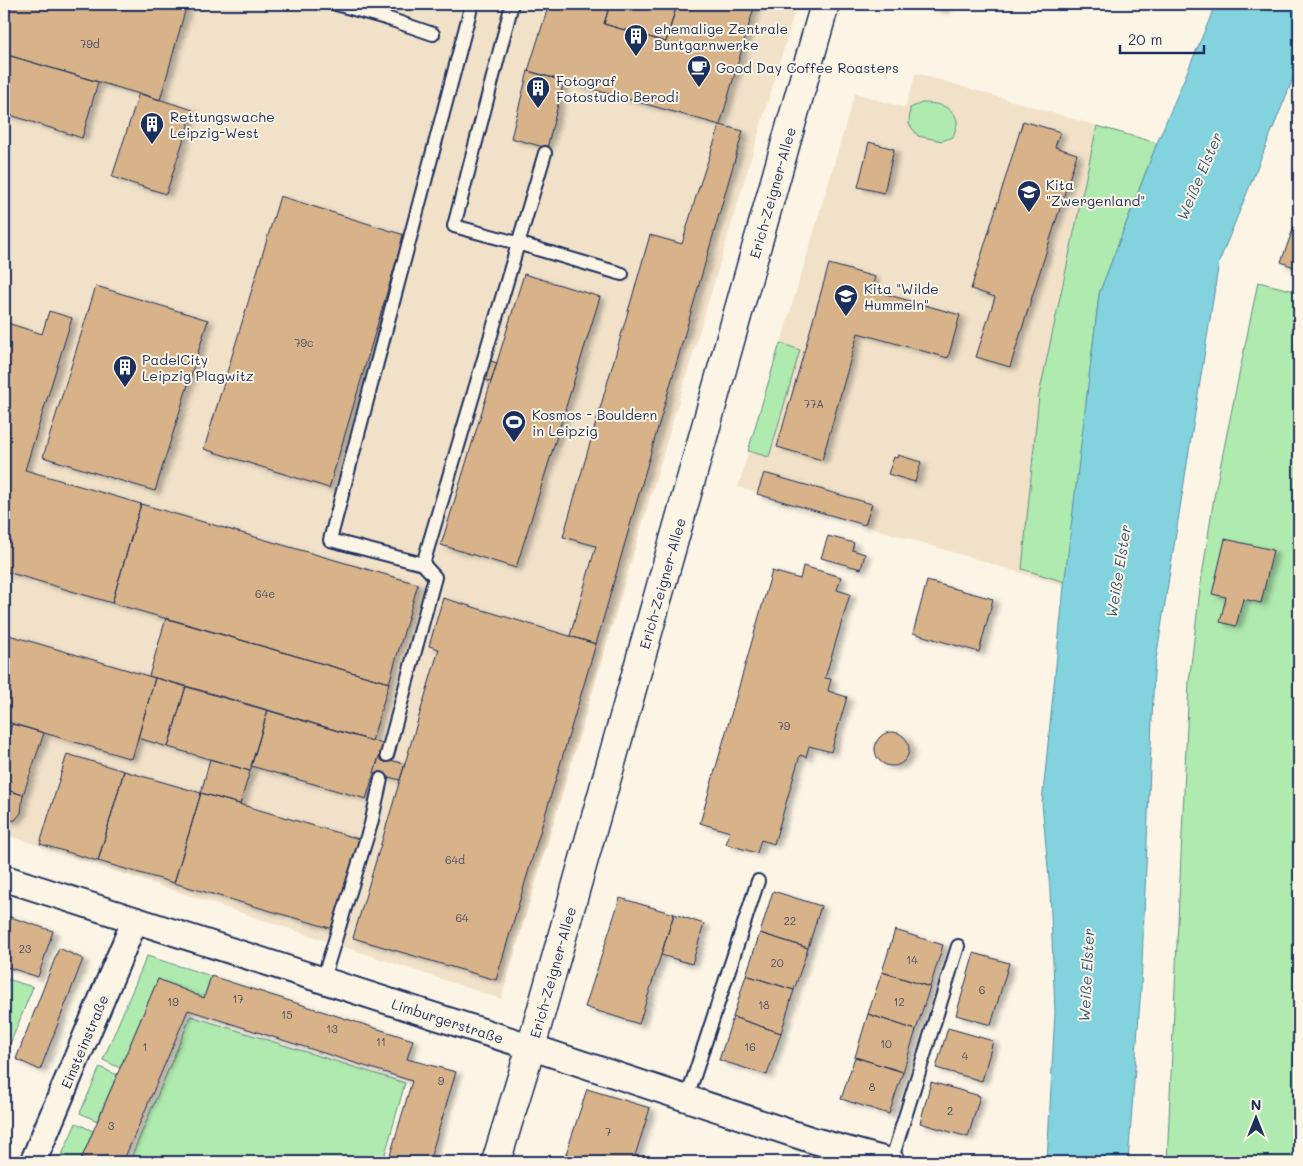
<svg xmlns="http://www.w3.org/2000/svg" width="1303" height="1166" font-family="Mali,sans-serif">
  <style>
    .built { fill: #f1e1c9 }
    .green { fill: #afeaaf; stroke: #658c86 }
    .water { fill: #83d3de; stroke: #5991ab }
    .building { fill: #d8b389; stroke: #1b2f5e; filter: url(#shadow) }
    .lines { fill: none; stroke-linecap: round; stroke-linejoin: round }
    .lane-casing { stroke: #1b2f5e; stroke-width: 16 }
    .street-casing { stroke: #1b2f5e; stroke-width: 29 }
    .secondary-casing { stroke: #1b2f5e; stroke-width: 31 }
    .lane { stroke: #fcf5e5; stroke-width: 12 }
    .street { stroke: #fcf5e5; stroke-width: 25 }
    .secondary { stroke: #fcf5e5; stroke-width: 28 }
    .labels { text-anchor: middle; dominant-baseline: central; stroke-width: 4; stroke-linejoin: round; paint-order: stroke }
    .number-label { font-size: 11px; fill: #4a5069 }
    .poi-label { font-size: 14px; fill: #1b2f5e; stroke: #fcf5e5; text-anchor: start }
    .street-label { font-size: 14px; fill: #1b2f5e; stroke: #fcf5e5 }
    .water-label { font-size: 15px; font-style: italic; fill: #35587e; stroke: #fcf5e5 }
  </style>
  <defs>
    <filter id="shadow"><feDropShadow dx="5.5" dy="3" stdDeviation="2.5" flood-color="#0004"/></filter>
  </defs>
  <rect width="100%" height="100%" fill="#fcf5e5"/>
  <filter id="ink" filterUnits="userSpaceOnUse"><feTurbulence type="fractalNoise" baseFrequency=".02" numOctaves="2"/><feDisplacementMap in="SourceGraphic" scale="10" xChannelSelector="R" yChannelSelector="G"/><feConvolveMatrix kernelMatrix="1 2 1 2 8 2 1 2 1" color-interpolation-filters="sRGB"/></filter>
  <g filter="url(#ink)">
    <path class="built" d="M4,4h793l-296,995 -497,-165z
      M916,73l241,70 -58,151 -35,292 -326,-99 117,-394 50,15z"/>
    <path class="green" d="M922,103c13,0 32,2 35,18 1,4 -3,12 -4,16l-11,4 -24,-5 -9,-12 1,-16z
      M1097,126l60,17 -58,151 -34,288 -43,-13 17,-174z
      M1258,282l41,10v847l-5,23h-127l22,-480 11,-93 14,-92z
      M780,343l20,7 -31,107 -21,-6z
      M147,956l64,20 -7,22 -46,-19 -38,89 -17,-8z
      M4,978l29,9 -29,72z
      M191,1016l214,67 -22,79h-254z
      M100,1067l17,8 -20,46 -17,-8z
      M76,1123l17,8 -13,31h-21z"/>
    <path class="water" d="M1216,4h83v60l-80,198 -65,410 -13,315 -13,175h-81l8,-150 -5,-122 -8,-87 22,-217 35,-292 58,-151z"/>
    <path class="building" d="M12,4h175l-27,96 -156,-46v-22z
      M549,4h61l-6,20 62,18 11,-38h78l-35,121 -192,-54z
      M610,4h67l-11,38 -62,-18z
      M921,4h25l-2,6z
      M4,54l94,28 -16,56 -78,-25z
      M528,71l36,10 -17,67 -36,-10z
      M139,93l54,17 -27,84 -54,-17z
      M1023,121l37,11 -5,15 22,7 -67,213 -34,-10 19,-60 -24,-8z
      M720,125l23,6 -147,513 -26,-8 26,-90 -33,-9 87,-302 32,9 15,-51z
      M869,142l25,7 -10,44 -26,-6z
      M280,196l124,39 -75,253 -125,-39z
      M1299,213v56l-18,-7z
      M829,264l46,13 -4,13 89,25 -12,43 -90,-25 -36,127 -45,-13z
      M524,274l76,23 -84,271 -75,-23z
      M96,286l112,34 -53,171 -112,-34z
      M49,311l23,7 -47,152 116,34 -29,99 -108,-32v-249l38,12z
      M488,360l9,3 -6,19 -9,-3z
      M898,455l23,7 -6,20 -27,-8 6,-17 3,1z
      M764,473l108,31 -7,21 -108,-31z
      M141,504l277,80 -29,99 -277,-80z
      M828,536l26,7 -2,7 13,4 -4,15 -40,-11z
      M1225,539l48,11 -12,53 -18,-4 -7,27 -16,-4 6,-25 -14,-3z
      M803,566l38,11 -4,13 13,4 -25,84 6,1 -3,12 19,6 -16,55 -22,-6 -3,11 -6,-2 -26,89 -13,-4 -4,13 -31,-9 4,-12 -30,-9 72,-252 28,8z
      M927,581l66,18 -14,53 -66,-19z
      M443,598l153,46 -100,336 -143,-42 86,-289 -10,-3z
      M166,618l223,65 -17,58 -223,-65z
      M9,635l146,43 -23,81 -128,-38v-68z
      M155,678l31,8 -18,61 -30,-9z
      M186,686l82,24 -18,61 -82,-24z
      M268,710l115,34 -17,55 -115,-33z
      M12,724l32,9 -21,62 -19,-6v-40z
      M875 749a17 17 0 1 1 34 0a17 17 0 1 1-34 0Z
      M67,754l57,17 -26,90 -58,-17z
      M379,757l26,7 -5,16 -26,-7z
      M210,759l40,12 -10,33 -39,-11z
      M124,771l77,22 -27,90 -76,-22z
      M4,789l19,6 -2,18 -6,7 -11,1z
      M201,793l158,46 -26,90 -159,-46z
      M773,891l48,15 -13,42 -48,-15z
      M620,898l54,16 -35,110 -54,-17z
      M674,914l30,10 -12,40 -31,-9z
      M4,915l49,16 -15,46 -34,-11z
      M895,930l48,15 -13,42 -48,-15z
      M760,933l48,15 -14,42 -48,-15z
      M59,948l24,11 -43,111 -24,-11z
      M974,953l35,10 -18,62 -35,-10z
      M882,972l48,15 -14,43 -48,-16z
      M746,975l48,15 -13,43 -48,-16z
      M211,976l202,64 -6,19 49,13 -27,90h-41l24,-81 -224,-71 -65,152h-43l78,-183 46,19z
      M868,1014l48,16 -13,42 -48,-15z
      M733,1017l48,16 -14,42 -48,-15z
      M948,1028l45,13 -11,40 -46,-13z
      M855,1057l48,15 -14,42 -48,-15z
      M931,1082l49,14 -12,41 -48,-14z
      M587,1089l63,19 -17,54h-40l-27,-8z
      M566,1154l27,8h-29z"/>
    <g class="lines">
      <g class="lane-casing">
        <path id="lane" d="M336,4l53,15 44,15
          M512,4l-58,222 63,17 105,31
          M423,564l122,-411
          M387,755l48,-178 -12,-13 -93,-24 142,-536
          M323,979l48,-155 10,-45
          M687,1098l71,-217
          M891,1162l67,-216"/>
      </g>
      <g class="street-casing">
        <g id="street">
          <path id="s1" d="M4,878l527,169 281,93 80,22"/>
          <path id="s2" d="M33,1162l102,-242"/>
        </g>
      </g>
      <g class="secondary-casing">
        <g id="secondary">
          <path id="s3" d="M496,1162l35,-115 294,-1043"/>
        </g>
      </g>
      <use href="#lane" class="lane"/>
      <use href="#street" class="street"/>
      <use href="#secondary" class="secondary"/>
    </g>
  </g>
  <defs>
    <g id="building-pin" transform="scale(1.25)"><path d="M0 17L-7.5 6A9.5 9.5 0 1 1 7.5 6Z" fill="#1b2f5e" stroke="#fcf5e5"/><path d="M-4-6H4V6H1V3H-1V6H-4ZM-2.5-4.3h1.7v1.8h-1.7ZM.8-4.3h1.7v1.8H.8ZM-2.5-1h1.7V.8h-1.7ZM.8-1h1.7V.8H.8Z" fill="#fff"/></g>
    <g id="cafe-pin" transform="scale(1.25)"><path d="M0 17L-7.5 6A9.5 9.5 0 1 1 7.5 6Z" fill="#1b2f5e" stroke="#fcf5e5"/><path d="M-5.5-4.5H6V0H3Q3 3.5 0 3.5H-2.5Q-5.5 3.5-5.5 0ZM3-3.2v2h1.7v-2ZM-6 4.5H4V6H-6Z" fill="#fff"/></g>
    <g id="school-pin" transform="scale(1.25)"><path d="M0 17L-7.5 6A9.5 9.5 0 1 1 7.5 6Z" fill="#1b2f5e" stroke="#fcf5e5"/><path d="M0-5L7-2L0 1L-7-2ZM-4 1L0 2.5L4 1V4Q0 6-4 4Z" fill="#fff"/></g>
    <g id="stadium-pin" transform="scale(1.25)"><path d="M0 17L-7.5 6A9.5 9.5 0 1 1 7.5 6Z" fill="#1b2f5e" stroke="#fcf5e5"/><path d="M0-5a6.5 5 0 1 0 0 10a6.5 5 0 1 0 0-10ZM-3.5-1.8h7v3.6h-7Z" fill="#fff"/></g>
  </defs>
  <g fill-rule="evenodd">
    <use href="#building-pin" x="636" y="36"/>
    <use href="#cafe-pin" x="699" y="67"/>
    <use href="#building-pin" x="538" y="88"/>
    <use href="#building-pin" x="152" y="124"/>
    <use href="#school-pin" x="1029" y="192"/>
    <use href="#school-pin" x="846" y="296"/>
    <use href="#building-pin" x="125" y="367"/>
    <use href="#stadium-pin" x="514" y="422"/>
  </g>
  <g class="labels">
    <g class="number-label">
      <text x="90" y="43">79d</text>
      <text x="304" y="342">79c</text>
      <text x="814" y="403">77A</text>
      <text x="265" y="593">64e</text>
      <text x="784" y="725">79</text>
      <text x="455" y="859">64d</text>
      <text x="462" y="917">64</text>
      <text x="790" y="920">22</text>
      <text x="25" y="948">23</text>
      <text x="912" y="959">14</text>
      <text x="777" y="962">20</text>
      <text x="982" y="989">6</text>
      <text x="238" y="998">17</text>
      <text x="173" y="1001">19</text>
      <text x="899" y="1001">12</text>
      <text x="764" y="1004">18</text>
      <text x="287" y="1014">15</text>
      <text x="332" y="1028">13</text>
      <text x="381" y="1041">11</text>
      <text x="886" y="1043">10</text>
      <text x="145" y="1046">1</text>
      <text x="750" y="1046">16</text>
      <text x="965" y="1055">4</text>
      <text x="441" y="1080">9</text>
      <text x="872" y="1086">8</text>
      <text x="950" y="1110">2</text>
      <text x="111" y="1125">3</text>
      <text x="608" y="1131">7</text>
    </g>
    <g class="poi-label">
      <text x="654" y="28">ehemalige Zentrale<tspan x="654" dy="16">Buntgarnwerke</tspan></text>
      <text x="716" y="67">Good Day Coffee Roasters</text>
      <text x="556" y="80">Fotograf<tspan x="556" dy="16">Fotostudio Berodi</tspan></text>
      <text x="170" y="116">Rettungswache<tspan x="170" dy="16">Leipzig-West</tspan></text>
      <text x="1046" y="184">Kita<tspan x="1046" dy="16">"Zwergenland"</tspan></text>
      <text x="864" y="288">Kita "Wilde<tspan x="864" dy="16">Hummeln"</tspan></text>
      <text x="142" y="359">PadelCity<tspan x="142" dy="16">Leipzig Plagwitz</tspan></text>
      <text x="532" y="414">Kosmos - Bouldern<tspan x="532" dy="16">in Leipzig</tspan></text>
    </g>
    <g class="street-label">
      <text stroke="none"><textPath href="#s3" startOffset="1008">Erich-Zeigner-Allee</textPath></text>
      <text stroke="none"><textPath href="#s3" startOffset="602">Erich-Zeigner-Allee</textPath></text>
      <text stroke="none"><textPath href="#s3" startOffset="198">Erich-Zeigner-Allee</textPath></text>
      <text stroke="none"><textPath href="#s1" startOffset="466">Limburgerstraße</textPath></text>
      <text stroke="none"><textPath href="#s2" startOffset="131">Einsteinstraße</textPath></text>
    </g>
    <g class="water-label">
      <text transform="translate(1199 176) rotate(-67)">Weiße Elster</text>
      <text transform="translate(1118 571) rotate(-81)">Weiße Elster</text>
      <text transform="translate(1086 975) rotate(-87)">Weiße Elster</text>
    </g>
  </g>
  <rect width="1303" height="1166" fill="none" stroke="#fcf5e5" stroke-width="20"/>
  <rect x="10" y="10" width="1283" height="1146" fill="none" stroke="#1b2f5e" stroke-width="2" filter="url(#ink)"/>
  <g transform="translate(1256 1118)" stroke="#fcf5e5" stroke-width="4" paint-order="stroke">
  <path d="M0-4L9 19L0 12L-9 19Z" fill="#1b2f5e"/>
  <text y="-8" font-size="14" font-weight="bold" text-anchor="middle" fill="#1b2f5e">N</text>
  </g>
  <path d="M1120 45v8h84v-8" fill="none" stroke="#1b2f5e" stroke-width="2.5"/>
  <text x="1128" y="45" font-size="15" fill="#1b2f5e" stroke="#fcf5e5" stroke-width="4" paint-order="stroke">20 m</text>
</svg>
